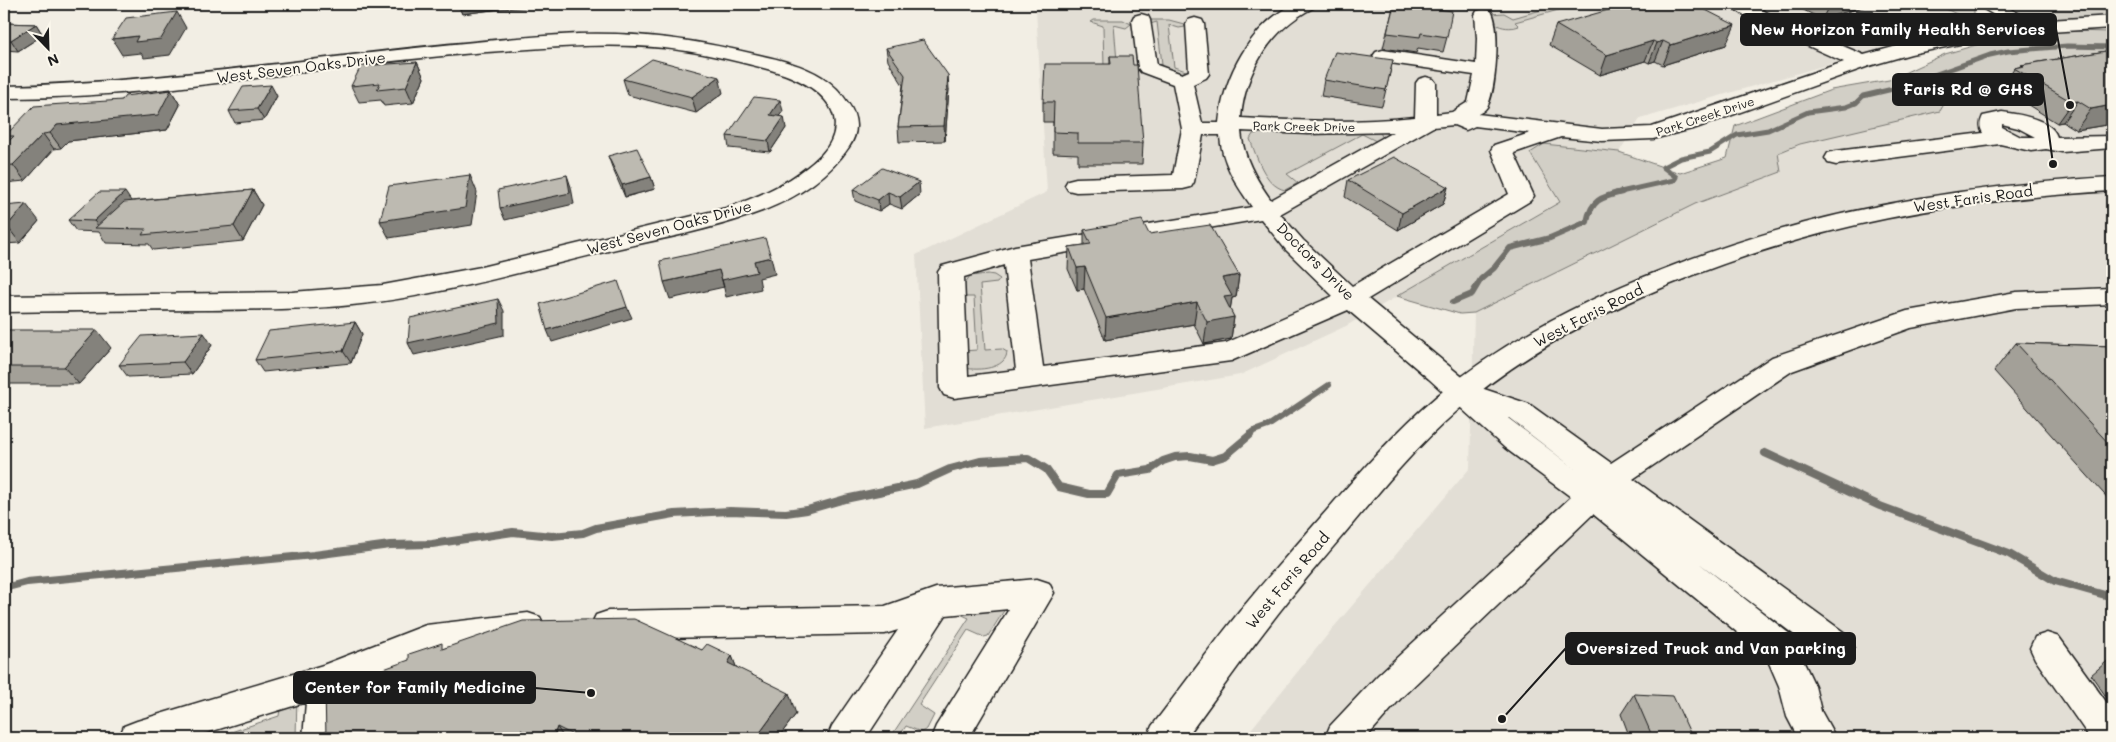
<svg xmlns="http://www.w3.org/2000/svg" width="2116" height="742" font-family="Mali,sans-serif">
  <style>
    .built { fill: #e2ded5 }
    .green { fill: #d2cfc6; stroke: #777671 }
    .lines { fill: none; stroke-linecap: round; stroke-linejoin: round }
    .stream-far2 { stroke: #716f6b; stroke-width: 5 }
    .stream-far1 { stroke: #716f6b; stroke-width: 6 }
    .stream { stroke: #716f6b; stroke-width: 8 }
    .minor-casing { stroke: #1c1c1c; stroke-width: 3 }
    .major-casing { stroke: #1c1c1c; stroke-width: 3 }
    .minor { fill: #fbf7ec; fill-rule: evenodd }
    .major { fill: #fbf7ec; fill-rule: evenodd }
    .wall { fill: #a3a098; stroke: #1c1c1c }
    .shaded-wall { fill: #84827c; stroke: #1c1c1c }
    .building { fill: #bdbab1; stroke: #1c1c1c }
    .labels { text-anchor: middle; dominant-baseline: central; stroke-width: 4; stroke-linejoin: round; paint-order: stroke }
    .far-street-label { font-size: 12px; fill: #1c1c1c; stroke: #fbf7ec }
    .street-label { font-size: 15px; fill: #1c1c1c; stroke: #fbf7ec }
    .leader { fill: none; stroke: #1c1c1c; stroke-width: 2 }
    .callout-dot { fill: #1c1c1c; stroke: #fbf7ec; stroke-width: 2 }
    .callout { fill: #1c1c1c; stroke: #1c1c1c; stroke-width: 2 }
    .callout-label { font-size: 16px; text-anchor: middle; font-weight: bold; fill: #fff }
  </style>
  <rect width="100%" height="100%" fill="#f2eee4"/>
  <filter id="ink" filterUnits="userSpaceOnUse"><feTurbulence type="fractalNoise" baseFrequency=".02" numOctaves="2"/><feDisplacementMap in="SourceGraphic" scale="10" xChannelSelector="R" yChannelSelector="G"/><feConvolveMatrix kernelMatrix="1 2 1 2 8 2 1 2 1" color-interpolation-filters="sRGB"/></filter>
  <g filter="url(#ink)">
    <path class="built" d="M1039,4h896l39,18 -334,97 -21,33 -75,-8 -14,9 30,49 -214,124 -106,49 -315,53 -9,-173 131,-63 -11,-182z
      M2112,58v680h-868l89,-110 137,-160 4,-155 221,-109 86,-32 -3,-19 178,-68z"/>
    <path class="green" d="M1562,4h18l-65,18 4,4c-8,3 -17,2 -24,-2l-4,-10 13,-1 9,5z
      M1935,4h37l2,1v17z
      M1998,4h62l52,7v8h-86z
      M1094,20h29l8,4 -5,4 -12,-3 3,37 -13,5 -1,-41 -12,-4z
      M1146,20h23l15,4 1,3 -6,1 -10,-3 5,42 15,5 1,4 -43,-8 15,-4 -5,-42 -11,3z
      M2068,31l44,1v26l-156,26 -16,27 -140,33 -22,9 3,19 -86,32 -221,109 -14,1 -63,-18 163,-94 -30,-49 14,-9 75,8 61,21 47,-15 8,-32 96,-36 58,-10 56,-26 66,-19z
      M1375,131l6,3 2,5 -7,2 -14,-7 -75,40 11,9 -13,7c-20,-4 -29,-35 -35,-51l3,-5 10,-2z
      M988,274l6,1 6,4 -3,4 -17,2 5,65 17,-1 5,3c-1,17 -29,19 -42,16l-2,-17 14,-1 -3,-53h-13l-3,-4 12,-17z
      M1005,606v3l-17,27 -4,1 -16,-7 -49,75 15,10 -7,14 -6,3 -15,-6 -8,12h-8l79,-120 -18,-8z
      M297,695l-1,43h-83l66,-22 2,-15z"/>
    <g class="lines">
      <path class="stream-far2" d="M1616,193l58,-13 2,-3 -13,-10 18,-9 29,-6 27,-17 31,-5 40,-18 38,-5 10,-4 7,-7 34,-8 93,-33 18,-4 59,-5 45,1"/>
      <path class="stream-far1" d="M1453,302l19,-8 9,-15 13,-11 16,-20 40,-10 37,-16c4,-22 14,-25 35,-30
        M1248,436l6,-5 14,-5 61,-41"/>
      <path class="stream" d="M1765,453l115,53 129,48 46,27 57,16
        M4,588l23,-6 287,-27 76,-10 42,-1 81,-12 39,4 31,-3 13,-5 78,-14 56,-3 56,2 21,-3 38,-11 72,-15 33,-15 30,-8 48,-3 18,11 13,18 30,7h18l11,-19 32,-5 13,-9 12,-4 15,-1 22,4 13,-4 25,-21"/>
      <g class="minor-casing">
        <path id="minor" d="M1293,4h23l-3,4c-42,21 -68,63 -72,110 58,3 116,5 174,-1l1,-34 3,-4 7,-2 7,2 3,4v31l16,-2 16,-10 6,-27 -91,-13 -7,-2 -3,-4 3,-4 7,-2 93,14 1,-26 -2,-23 2,-4 7,-2 7,2c10,15 5,80 -4,96 -2,3 -5,5 -9,7l124,15 50,-2 192,-65 -85,-38 -26,-16 -3,-4h22l21,12 91,39 44,-12 100,-20 -26,-15 -3,-4h22l32,17 79,-5v12l-108,7 -93,19 -42,12 -173,62 -43,11 -51,2 -41,-4 -47,16 20,43 -4,5 -162,98 104,86 57,19 82,59 161,-106 135,-46 109,-19 96,-4v16l-96,4 -105,20 -119,43 -159,108 216,157 5,11 -5,11 -12,4 -12,-4 -126,-95 92,72 24,51 6,25 15,27h-38l-11,-21 -8,-31 -13,-30 -173,-142 -191,183 -36,41h-41l5,-12 48,-51 193,-178 -66,-49 -76,-69 -81,-69 -117,51 -277,37 -10,-3 -4,-7 -2,-116 4,-6 73,-20 237,-39c-15,-21 -31,-45 -32,-72h-17l-9,47 -3,5 -8,2 -107,3 -8,-2 -3,-5 3,-5 8,-2 97,-3 9,-46 -9,-45 -32,-12 -3,-4 -6,-48 2,-4 7,-2 7,2 2,4 7,45 25,9 7,-3 -3,-47 2,-4 7,-2 7,2 2,4 5,50 -3,4 -13,6 9,39h17c5,-48 31,-96 74,-119zM1454,125l12,5 9,-4 55,7 -36,12 -3,5 18,44 -157,92 -49,-46 -23,-26 153,-87zM1241,131l67,3 85,-2 -122,68c-15,-21 -28,-43 -30,-69zM1261,219l25,31 47,46 -107,47 -183,24 -15,-108zM1004,265l12,105 -48,6 -4,-99zM1508,418h1l70,54z
          M578,34c64,-2 119,6 181,21 22,5 44,10 63,22 11,7 19,15 26,26 10,14 11,30 1,44 -21,31 -53,51 -87,64 -50,19 -103,28 -154,40 -85,20 -169,45 -256,54 -47,5 -94,4 -141,5 -69,0 -138,1 -207,2v-16l288,-4 91,-7 98,-18 245,-59c35,-12 69,-27 96,-54 15,-16 18,-37 3,-54 -19,-22 -50,-29 -77,-36 -28,-7 -56,-13 -84,-16 -59,-6 -118,0 -177,4 -104,8 -208,24 -312,36 -57,6 -114,10 -171,10v-12c192,-4 382,-42 574,-52z
          M2002,112c16,2 50,7 55,25l55,-1v12l-50,4 -16,-3 -15,2 -31,-7 -164,21 -8,-2 -3,-5 3,-5 8,-2 147,-18c-4,-6 -3,-11 0,-17zM2002,124l16,4 17,9h-14l-19,-10z
          M1037,579l12,4 5,10 -85,145h-38l5,-12 73,-117 -63,6 -80,123h-39l5,-12 66,-96 -13,4 -277,5 -12,-4 -5,-10 5,-10 12,-4 277,-5 51,-18z
          M528,613l12,4 5,10 -5,10 -12,4 -100,13 -85,35 -4,49h-36l3,-36 -116,36h-71l5,-12 13,-5 186,-56 103,-40z
          M2047,633l12,4 53,73v28h-22l-55,-79 -5,-11 5,-11z"/>
      </g>
      <g class="major-casing">
        <path id="major" d="M2112,177v14c-158,9 -294,33 -441,93 -77,32 -152,72 -214,127 -40,35 -74,76 -108,117 -26,31 -54,63 -79,96 -29,37 -56,76 -84,114h-39l5,-12c31,-40 60,-81 92,-120 27,-33 56,-65 84,-97 34,-39 69,-79 109,-113 65,-54 143,-94 222,-125 147,-59 296,-85 453,-94z"/>
      </g>
      <use href="#minor" class="minor"/>
      <use href="#major" class="major"/>
    </g>
    <path class="wall" d="M458,4h111l-1,1 -69,4 -37,5z
      M1394,4l53,33 -4,15 -25,-4 -2,5 -33,-5z
      M1791,4h76l-1,2 -44,13z
      M4,23l32,1 7,11 -25,16 -14,-1z
      M1556,25l170,20 -63,20 -8,-4 -6,2 -4,-2 -45,14 -51,-30z
      M886,48l63,41 -4,52 -46,1 -1,-15 5,-42 -15,-24z
      M2112,50v74l-36,6 -13,-8 -6,1 -56,-35 13,-20 5,-1 2,-2z
      M1110,56l23,9 10,78 -1,21h-64v-10l-25,-1v-31h-10v-20l67,-38z
      M1393,60l-11,46 -61,-10 3,-16z
      M417,62l7,16 -11,25 -29,3 -3,-6 -22,2 -8,-16z
      M623,79l100,14 -27,20 -68,-18z
      M171,90l9,15 -13,25 -99,11 -7,7 -7,1 -29,32 -21,2v-37l5,-5 -4,-5 117,-36z
      M277,96l-13,24 -29,3 -6,-12z
      M783,111l-4,5 7,12 -16,24 -41,-4 -2,-12z
      M608,156l43,21 4,12 -30,8 -13,-30z
      M1348,180l100,7 -5,17 -45,26 -53,-33z
      M253,190l9,15 -19,36 -90,9 -4,-6 -43,-1 -7,-11 -23,-1 -8,-11 63,-19z
      M853,190l67,4 -18,15 -13,-5 -10,7 -24,-10z
      M4,206l35,15 -19,22 -16,1z
      M1084,230l65,4 90,41 -3,22 -4,1 -2,12 4,7 -3,22 -27,5 -10,-20 -89,16 -21,-51 -7,1 -9,-21 1,-22 15,-2z
      M355,322l7,12 -11,29 -88,9 -8,-12z
      M4,335l107,13 -32,36h-75z
      M2016,343l96,3v157l-118,-132z
      M212,345l-20,29 -64,3 -9,-12z
      M445,648l257,2 30,6 4,11 60,47 -18,24h-452z
      M2112,657v48l-21,-30z
      M1634,694l57,41 90,3h-151l-9,-24z"/>
    <path class="shaded-wall" d="M458,4h39l2,5 -37,5z
      M1830,4h37l-1,2 -44,13z
      M177,12l9,16 -16,27 -26,3 -3,-5 -19,2 -10,-16 26,-3z
      M36,24l7,11 -25,16 -7,-11z
      M1735,25l-9,20 -63,20 8,-20z
      M1653,41l-8,20 -45,14 7,-20z
      M1663,41l-8,20 -6,2 8,-20z
      M417,62l7,16 -11,25 -7,-16z
      M948,75l1,14 -4,52 -1,-15z
      M719,77l4,16 -27,20 -4,-16z
      M271,85l6,11 -13,24 -7,-11z
      M171,90l9,15 -13,25 -99,11 -7,7 -11,-15 7,-8z
      M780,100l3,11 -11,15 -2,-11z
      M2078,101l-15,21 -6,1 15,-21z
      M2112,105v19l-36,6 15,-21z
      M784,117l2,11 -16,24 -2,-11z
      M43,134l11,15 -29,32 -12,-16z
      M470,175l7,17 -5,33 -83,13 -9,-17z
      M567,175l4,12 3,17 -69,16 -5,-12z
      M651,177l4,12 -30,8 -3,-12z
      M919,182l1,12 -18,15 -2,-12z
      M1448,187l-5,17 -45,26 4,-17z
      M253,190l9,15 -19,36 -9,-15z
      M125,192l8,12 -33,24 -6,-7z
      M888,192l1,12 -10,7 -1,-11z
      M26,204l13,17 -19,22 -13,-17z
      M771,257l4,17 -16,4 2,11 -35,8 -4,-17 32,-19z
      M1085,267l-1,22 -7,1v-22z
      M719,270l5,17 -54,12 -6,-17z
      M1239,275l-3,22 -4,1 -3,19h5l-3,22 -27,5 3,-22 15,-44z
      M498,299l6,12v24l-90,20 -6,-12z
      M1197,302l-3,22 -89,16 1,-22z
      M627,307l5,11 -80,24 -5,-12z
      M355,322l7,12 -11,29 -8,-12z
      M97,330l14,18 -32,36 -15,-17z
      M204,333l8,12 -20,29 -9,-12z
      M732,656l8,21 -12,-14z
      M789,693l7,21 -18,24h-22z
      M557,727l7,11h-11z
      M522,730l6,8h-28z"/>
    <path class="building" d="M1394,4h9l49,7 -5,26 -26,-4 -1,4 -33,-4z
      M1629,4h32l2,1 4,-1h27l41,21 -64,20 -8,-4 -6,2 -4,-2 -46,14 -51,-30z
      M177,12l-16,27 -26,3 3,-6 -26,3 14,-21z
      M4,23l32,1 -25,16h-7z
      M923,40l25,35 -4,51 -46,1 7,-52 -19,-27z
      M2112,50v55l-21,4 -13,-8 -6,1 -58,-34 10,-2 -3,-1z
      M1335,52l58,8 -7,30 -62,-10z
      M1110,56h22l1,9h4l6,78h-65v-10l-25,-1 1,-30h-11l2,-38h66z
      M652,59l67,18 -27,20 -69,-18z
      M417,62l-11,25 -29,3 3,-7 -29,3 10,-20z
      M271,85l-14,24 -28,2 14,-24z
      M171,90l-13,25 -101,10 -7,8 -7,1 -30,31 -9,1v-20l10,-10h-9l29,-30 88,-6 3,-4z
      M754,97l26,3 -10,15 14,2 -16,24 -41,-5z
      M637,148l14,29 -29,8 -14,-29z
      M1394,157l54,30 -46,26 -54,-33z
      M882,168l37,14 -19,15 -12,-5 -10,8 -25,-10z
      M470,175l-5,33 -85,13 9,-35z
      M567,175l3,18 -70,15 -2,-18z
      M253,190l-19,36 -92,9 4,-6 -51,-1 29,-26z
      M99,192h26l-31,29 -26,-1z
      M26,204l-19,22h-3v-20z
      M1142,220l7,14 61,-9 29,50 -17,3 10,18 -8,1 10,20 -27,5 -10,-20 -91,16 -21,-51 -8,1 -8,-21 22,-3 -7,-14z
      M765,238l6,19 -17,4 3,11 -35,8 -3,-10 -55,12 -4,-21z
      M618,281l9,26 -80,23 -7,-26z
      M498,299l1,24 -91,20 2,-25z
      M355,322l-12,29 -88,9 14,-29z
      M9,330h88l-33,37h-60v-32z
      M204,333l-21,29 -64,3 23,-29z
      M2016,343l96,3v101z
      M634,619l68,31 5,-6 25,12 -4,7 61,30 -33,45h-177l-22,-11 -4,11h-34l3,-8 -22,8h-174l-1,-48 84,-30v-6l33,-11v6l81,-28z
      M1634,694l39,2 18,39 89,2 1,1h-128z"/>
  </g>
  <g class="labels">
    <g class="far-street-label">
      <text transform="translate(1705 116) rotate(-18)">Park Creek Drive</text>
      <text transform="translate(1304 126) rotate(1)">Park Creek Drive</text>
    </g>
    <g class="street-label">
      <text transform="translate(301 67) rotate(-7)">West Seven Oaks Drive</text>
      <text transform="translate(1973 198) rotate(-8)">West Faris Road</text>
      <text transform="translate(669 227) rotate(-15)">West Seven Oaks Drive</text>
      <text transform="translate(1316 261) rotate(45)">Doctors Drive</text>
      <text transform="translate(1588 315) rotate(-27)">West Faris Road</text>
      <text transform="translate(1287 580) rotate(-50)">West Faris Road</text>
    </g>
  </g>
  <path class="leader" d="M2070 105L2056 29M2053 164L2043 89M1502 719L1566 648M591 693L535 688"/>
  <g class="callout-dot">
    <circle cx="2070" cy="105" r="5"/>
    <circle cx="2053" cy="164" r="5"/>
    <circle cx="1502" cy="719" r="5"/>
    <circle cx="591" cy="693" r="5"/>
  </g>
  <g class="callout">
    <rect x="1741" y="14" width="315" height="31" rx="5"/>
    <rect x="1893" y="74" width="150" height="31" rx="5"/>
    <rect x="1566" y="633" width="289" height="31" rx="5"/>
    <rect x="294" y="672" width="241" height="31" rx="5"/>
  </g>
  <g class="callout-label">
    <text x="1898" y="35">New Horizon Family Health Services</text>
    <text x="1968" y="95">Faris Rd @ GHS</text>
    <text x="1711" y="654">Oversized Truck and Van parking</text>
    <text x="415" y="693">Center for Family Medicine</text>
  </g>
  <rect width="2116" height="742" fill="none" stroke="#fbf7ec" stroke-width="20"/>
  <rect x="10" y="10" width="2096" height="722" fill="none" stroke="#1c1c1c" stroke-width="2" filter="url(#ink)"/>
  <g transform="translate(48 48) rotate(157)" stroke="#fbf7ec" stroke-width="4" paint-order="stroke">
  <path d="M0-4L9 19L0 12L-9 19Z" fill="#1c1c1c"/>
  <text y="-8" font-size="14" font-weight="bold" text-anchor="middle" fill="#1c1c1c">N</text>
  </g>
</svg>
